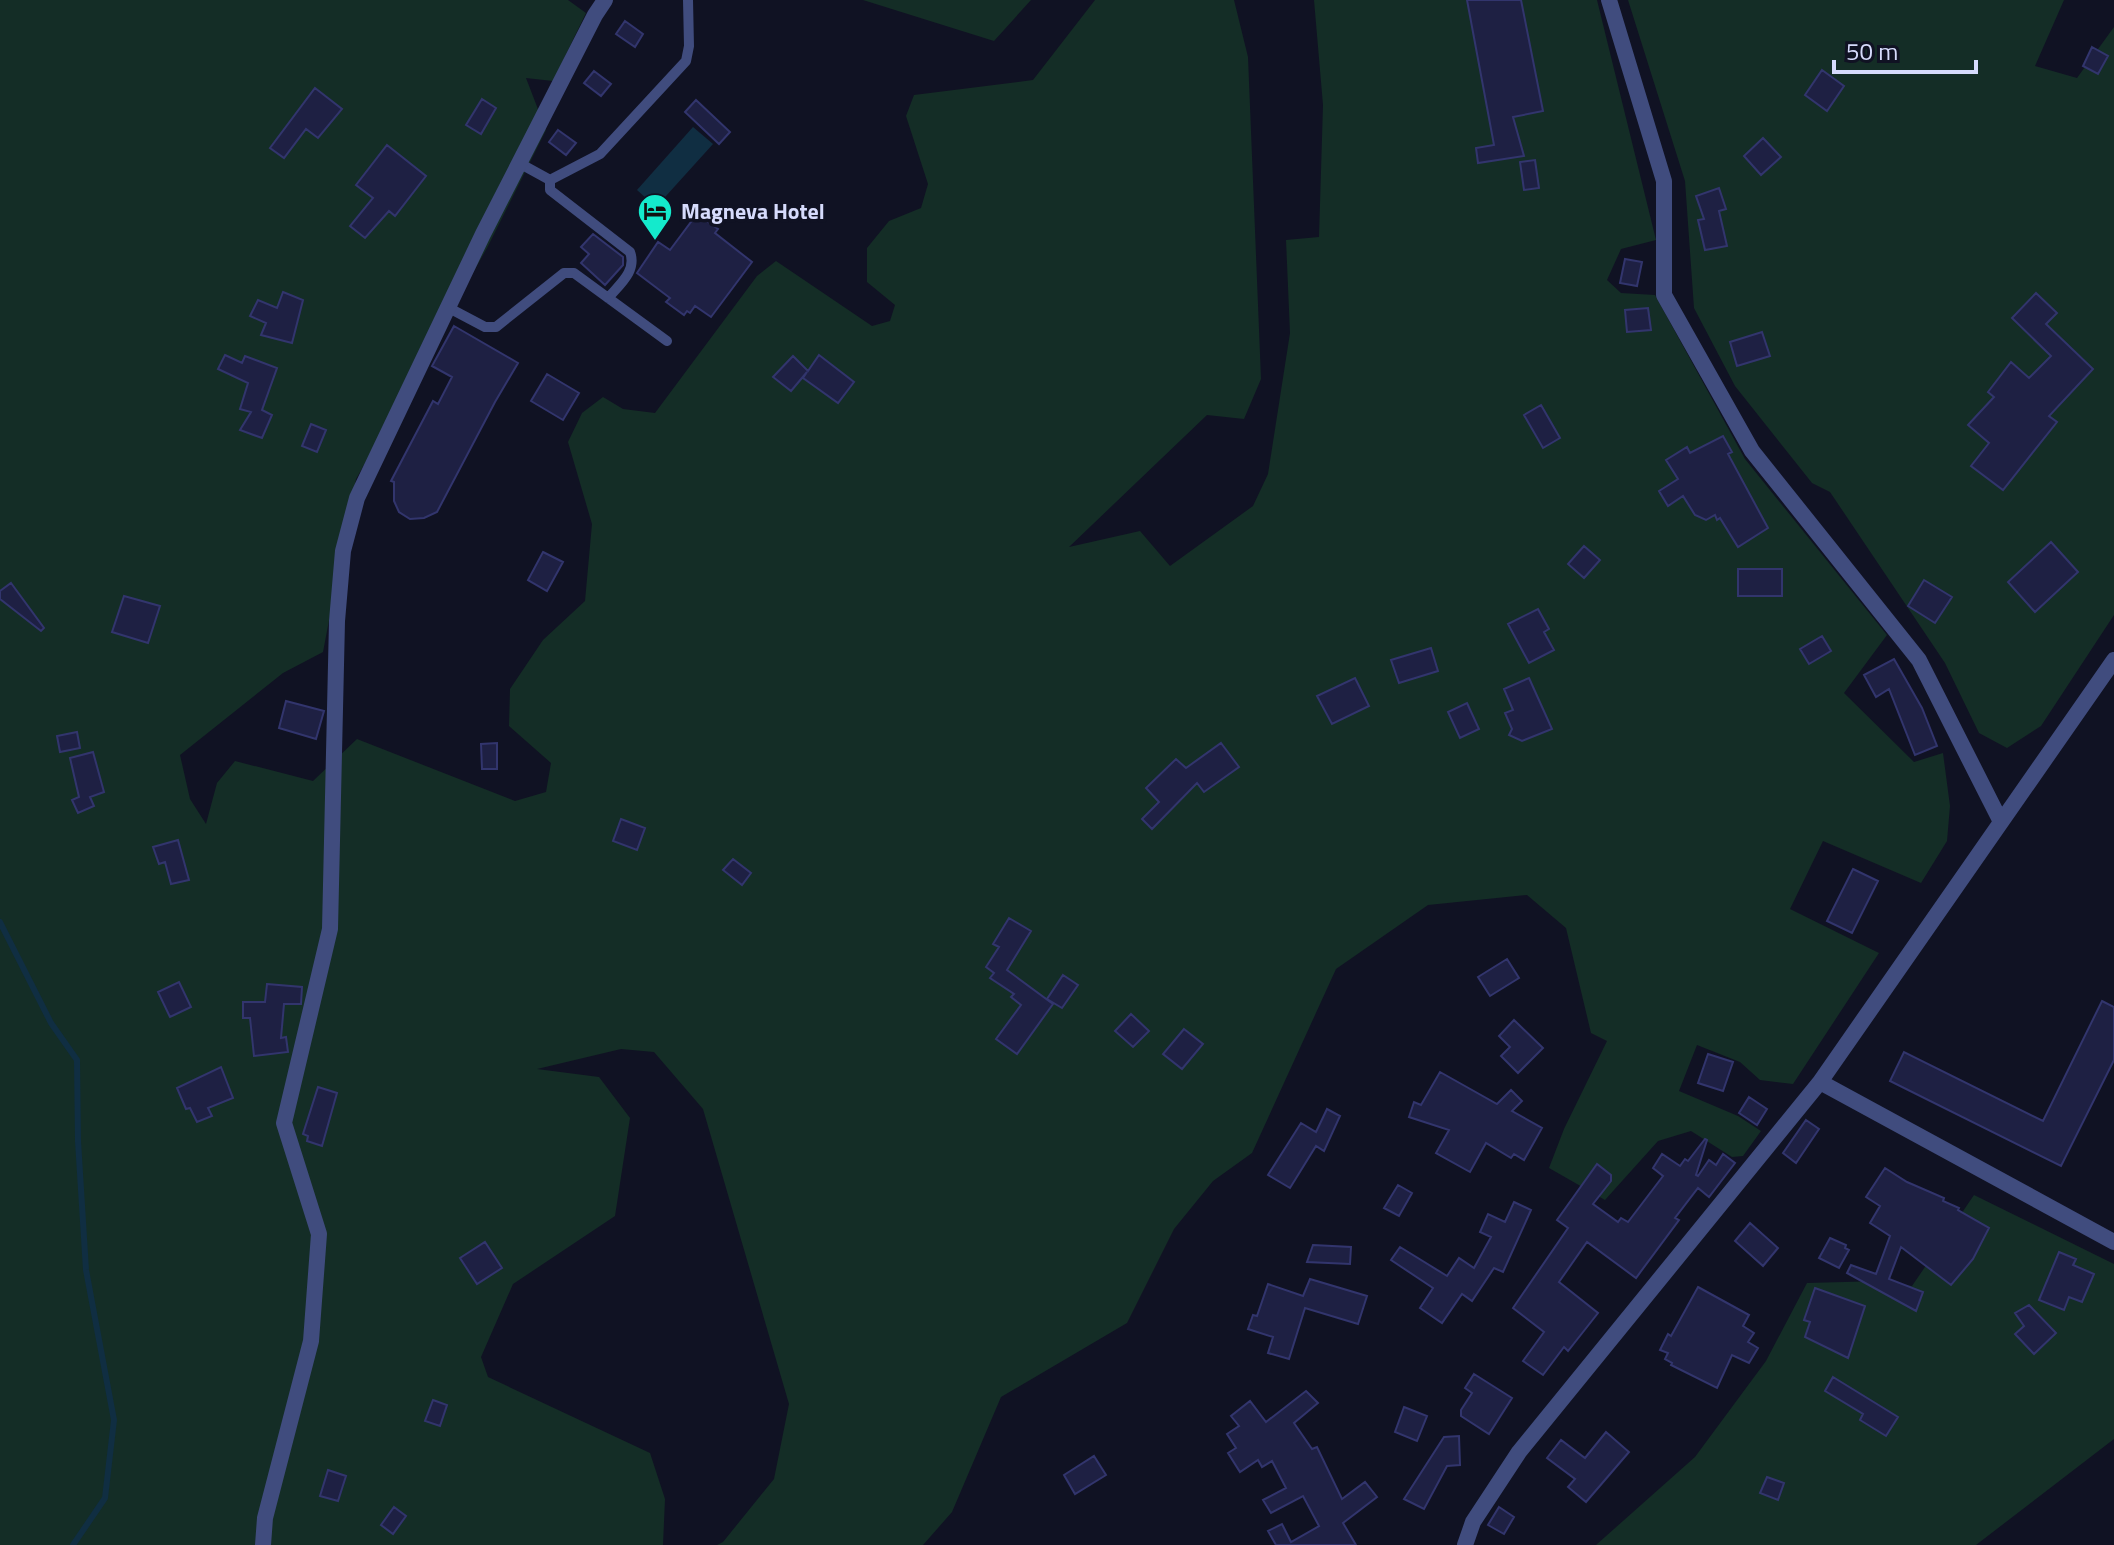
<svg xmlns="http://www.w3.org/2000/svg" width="2114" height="1545" font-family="'Titillium Web',sans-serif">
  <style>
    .green { fill: #142d26 }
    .water { fill: #102e42 }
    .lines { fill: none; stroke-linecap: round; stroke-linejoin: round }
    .stream { stroke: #102e42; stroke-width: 6 }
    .building { fill: #1e2043; stroke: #32356d; stroke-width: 2 }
    .lane { stroke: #404c7e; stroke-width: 10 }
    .street { stroke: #404c7e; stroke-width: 16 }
    .labels { text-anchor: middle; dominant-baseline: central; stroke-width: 7; stroke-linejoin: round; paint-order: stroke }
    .poi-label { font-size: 22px; font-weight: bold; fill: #d6dbfc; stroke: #101223; text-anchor: start }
  </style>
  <rect width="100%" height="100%" fill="#101223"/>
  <path class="green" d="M0,0h568l18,13 -33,68 -27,-3 20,52 -59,118 -131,231 -33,173 -40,21 -103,82 10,44 16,25 11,-41 18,-22 78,20 44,-42 158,62 31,-9 5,-29 -42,-37 1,-37 33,-49 42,-39 7,-77 -24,-82 14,-29 21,-16 20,12 32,4 102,-137 19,-15 96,65 18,-5 5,-16 -28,-23v-34l22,-27 32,-13 7,-24 -22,-68 8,-21 119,-15 62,-80h139l14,57 13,322 -17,40 -37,-4 -138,132 71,-16 30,35 83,-60 15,-32 22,-141 -4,-93 33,-3 4,-132 -9,-105h283l59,240 -35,9 -14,31 14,13 34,2 90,164 142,176 -43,58 70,69 29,-9 7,53 -3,35 -26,42 -98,-42 -33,68 89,44 -86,131 -33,-4 -20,-18 -43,-17 -18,46 59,25 23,15 -18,25 -11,1 -41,-26 -33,10 -53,59 -56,-32 15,-39 43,-88 -16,-8 -25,-105 -39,-33 -99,10 -92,64 -84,184 -39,28 -39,48 -47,94 -126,74 -49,115 -29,33h-206l6,-3 51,-63 15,-75 -86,-295 -49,-57 -33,-3 -84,20 62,8 31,41 -15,98 -102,68 -32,73 7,20 162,76 15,46 -2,46h-663z
    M863,0h168l-37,41z
    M1628,0h436l-29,66 42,12 37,-51v588l-73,111 -34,22 -28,-15 -34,-70 -115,-171 -18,-9 -77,-97 -41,-78 -9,-127z
    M1974,1195l140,69v175l-138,106h-380l99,-88 71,-96 41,-78 75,-2 30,5z"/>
  <path class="water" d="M693,127l20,17 -57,63 -19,-17z"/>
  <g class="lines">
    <path class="stream" d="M0,922l51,101 26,37 1,81 8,129 28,150 -9,78 -32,47"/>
  </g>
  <path class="building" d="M1467,0h54l22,111 -30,6 11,39 -46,7 -2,-15 18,-3z
    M625,21l18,13 -8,13 -19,-13z
    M2092,47l16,9 -10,18 -15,-8z
    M1822,70l22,16 -17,25 -22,-16z
    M594,71l17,13 -10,12 -17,-13z
    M315,88l27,21 -24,29 -12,-9 -22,29 -14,-10z
    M482,99l14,9 -15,26 -15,-9z
    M696,100l34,32 -11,12 -34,-32z
    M558,130l18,13 -10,12 -17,-13z
    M1763,138l18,19 -20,18 -17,-19z
    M387,145l39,31 -31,40 -6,-5 -24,27 -15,-12 23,-28 -17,-13z
    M1535,160l4,28 -15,2 -4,-28z
    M1719,188l7,21 -7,2 8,35 -22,4 -7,-30 6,-1 -8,-23z
    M697,214l21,15 -3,4 37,29 -41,55 -16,-11 -5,7 -3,-2 -3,4 -18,-13 4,-4 -33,-25 21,-31 12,8z
    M593,234l30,23v8l-18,20 -24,-22 8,-9 -8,-7z
    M1625,259l17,3 -5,24 -17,-3z
    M283,292l20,8 -11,43 -31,-8 5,-12 -16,-7 8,-16 19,8z
    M2036,293l21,20 -11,11 47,45 -44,47 8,6 -54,68 -32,-24 18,-23 -21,-18 26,-28 -6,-5 23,-30 18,16 22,-22 -39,-38z
    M1648,308l3,22 -24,2 -2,-22z
    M454,326l64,37 -23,39 -58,110 -13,6 -14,1 -11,-7 -5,-11v-19l-3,-1 42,-80 5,3 14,-27 -20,-11z
    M1762,332l8,24 -33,10 -7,-24z
    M225,355l17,8 3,-7 32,12 -15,42 10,5 -10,23 -22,-8 11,-18 -11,-3 8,-26 -30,-14z
    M819,355l35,27 -16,21 -35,-25 4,-6 -16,19 -18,-14 20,-21 15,15z
    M547,374l32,19 -16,27 -32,-19z
    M1541,405l19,33 -17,10 -19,-33z
    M311,424l15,6 -9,22 -15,-6z
    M1723,436l9,16 -4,2 40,74 -30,19 -18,-29 -3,2 -2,-5 -9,5 -11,-5 -12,-19 -15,10 -9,-15 19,-12 -12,-19 21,-13 3,6z
    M2051,542l27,30 -43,40 -27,-30z
    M1584,546l16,14 -16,18 -16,-14z
    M543,552l20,10 -16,29 -19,-11z
    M1738,569h44v27h-44z
    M1924,580l28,17 -17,26 -27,-17z
    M11,583l33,45 -3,3 -41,-32v-8z
    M124,596l36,10 -12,37 -36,-11z
    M1538,609l11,20 -5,3 10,18 -25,13 -21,-39z
    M1822,636l9,15 -22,13 -9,-15z
    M1431,648l7,23 -39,12 -8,-23z
    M1894,659l28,49 15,38 -22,9 -26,-66 -13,8 -12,-22z
    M1355,678l14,28 -37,18 -15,-28z
    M1529,678l23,51 -30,12 -13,-6 3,-6 -7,-16 8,-3 -9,-21z
    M286,701l38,10 -8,28 -37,-11z
    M1467,703l12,26 -19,9 -12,-26z
    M77,732l3,16 -20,4 -3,-16z
    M497,743v26h-15l-1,-25z
    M1221,743l18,24 -35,25 -7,-9 -45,46 -10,-10 17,-17 -13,-14 30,-29 10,9z
    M93,752l11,40 -14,5 4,9 -16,7 -6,-13 7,-3 -9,-39z
    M621,819l24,9 -8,22 -24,-9z
    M178,840l11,40 -18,4 -6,-22 -6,2 -6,-17z
    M733,859l18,14 -9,12 -19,-15z
    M1853,869l25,12 -26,52 -25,-12z
    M1009,918l22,13 -24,39 46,34 -36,50 -21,-15 25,-34 -10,-8 3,-3 -24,-16 4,-5 -8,-6 13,-20 -6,-3z
    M1507,959l12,19 -29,18 -12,-19z
    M1063,975l15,10 -16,23 -15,-9z
    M179,982l12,25 -21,10 -12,-25z
    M267,984l35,3 -1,17h-17l-3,34 5,-1 2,15 -34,4 -4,-38h-7v-16h22z
    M2102,1001l12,6v53l-53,106 -171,-85 14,-29 139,69z
    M1131,1014l18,17 -16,16 -18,-16z
    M1514,1020l29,28 -25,25 -17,-17 9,-9 -11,-11z
    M1184,1029l19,15 -21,25 -19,-15z
    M1708,1054l25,8 -10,29 -25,-8z
    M221,1067l12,31 -25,10 4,8 -15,6 -7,-14 -4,1 -9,-21z
    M1440,1072l57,32 14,-14 11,11 -10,10 30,17 -18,32 -10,-6 -3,4 -25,-15 -16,29 -34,-19 13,-23 -40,-13 5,-15 7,3z
    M318,1087l19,6 -15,53 -15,-5 1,-5 -5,-2z
    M1749,1097l18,12 -10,16 -18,-12z
    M1327,1109l13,7 -16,35 -8,-5 -26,42 -22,-13 33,-52 15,9z
    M1806,1120l13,9 -23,34 -13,-10z
    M1705,1139l2,1 -11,35 2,1 11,-16 7,5 7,-11 12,9 -26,34 -11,-9 -23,30 4,2 -43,58 -49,-36 -28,40 39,31 -30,38 -4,-4 -21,28 -20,-14 21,-29 -31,-24 55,-80 -11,-8 40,-56 14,11v6l-18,23 25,18 3,-4 7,4 35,-46 -10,-8 9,-14 18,12 5,-7 3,2z
    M1885,1168l22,14 37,16 -1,3 16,7 -1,2 31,18 -16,31 -22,26 -50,-38 -12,32 34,13 -7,19 -69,-38 4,-8 25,9 14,-38 -20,-13 10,-17 -14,-9z
    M1398,1185l14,8 -13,23 -15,-8z
    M1514,1202l17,8 -28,62 -9,-4 -22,33 -10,-7 -20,29 -22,-15 13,-20 -42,-28 9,-13 47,29 12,-18 15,10 17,-31 -11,-5 8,-18 17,8z
    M1750,1223l28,25 -15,18 -28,-25z
    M1830,1238l16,7 -1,3 4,2 -10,18 -20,-10z
    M485,1242l17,26 -25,16 -17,-26z
    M1313,1245l38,2 -1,17 -43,-2z
    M2059,1252l17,7 -3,6 21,9 -12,28 -13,-5 -5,13 -25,-10z
    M1310,1279l57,17 -9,28 -53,-16 -16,51 -21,-6 5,-16 -25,-8 5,-14 4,1 11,-32 35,12z
    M1698,1287l51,28 -6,11 11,7 -6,9 10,6 -9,15 -17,-8 -15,33 -46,-23 1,-2 -7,-4 3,-6 -8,-3 8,-16 3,2z
    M1815,1288l50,18 -17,52 -43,-21 5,-15 -6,-2z
    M2029,1305l27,28 -22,21 -19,-20 9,-8 -9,-13z
    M1474,1374l38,24 -23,36 -28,-18v-6l11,-17 -7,-5z
    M1833,1377l65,40 -12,19 -26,-16 3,-6 -38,-23z
    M1306,1391l12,12 -24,20 18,26 5,-2 25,52 23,-17 12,15 -34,26 13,22h-80l-8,-14 14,-7 9,18 28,-16 -16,-30 -32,17 -8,-13 23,-12 -14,-27 -10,6 -4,-7 -18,12 -12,-19 8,-5 -9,-14 12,-8 -8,-10 19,-15 16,21z
    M433,1400l14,5 -7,21 -15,-5z
    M1404,1407l23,9 -10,25 -22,-9z
    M1606,1432l23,20 -43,50 -18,-15 7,-8 -28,-21 14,-18 24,18z
    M1459,1436l1,29 -13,1 -23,43 -20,-10 40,-62z
    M1094,1456l12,19 -31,19 -11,-19z
    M328,1470l18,6 -8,25 -18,-5z
    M1767,1477l17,6 -6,17 -18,-7z
    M394,1507l12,9 -13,18 -12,-9z
    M1499,1507l15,10 -10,17 -16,-9z"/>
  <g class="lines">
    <path class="lane" d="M519,163l31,17
      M608,298c12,-14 29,-27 22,-46l-80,-62v-10l50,-26 86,-93 3,-15 -1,-46
      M449,308l36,19h11l68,-54h10l93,68"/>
    <path class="street" d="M1609,0l55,181v114l88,156 167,209 81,160
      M1820,1082l294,-422
      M263,1545l2,-27 46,-177 8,-107 -35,-111 46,-194 7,-308 6,-70 14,-53 126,-264 112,-219 10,-15
      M1465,1545l8,-23 46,-70 301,-370 294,160"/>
  </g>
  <defs>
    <g id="hotel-pin" transform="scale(1.8)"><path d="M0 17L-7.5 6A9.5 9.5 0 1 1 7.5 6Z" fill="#14eacc" stroke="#101223"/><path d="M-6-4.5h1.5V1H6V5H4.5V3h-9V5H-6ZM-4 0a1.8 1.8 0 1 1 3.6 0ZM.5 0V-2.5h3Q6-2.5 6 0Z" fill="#111"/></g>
  </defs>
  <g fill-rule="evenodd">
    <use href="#hotel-pin" x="655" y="211"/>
  </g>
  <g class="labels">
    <g class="poi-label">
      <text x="681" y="211">Magneva Hotel</text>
    </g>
  </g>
  <path d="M1834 60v12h142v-12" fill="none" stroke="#d6dbfc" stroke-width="4"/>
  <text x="1846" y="60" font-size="24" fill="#d6dbfc" stroke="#101223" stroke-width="6" paint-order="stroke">50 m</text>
</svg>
